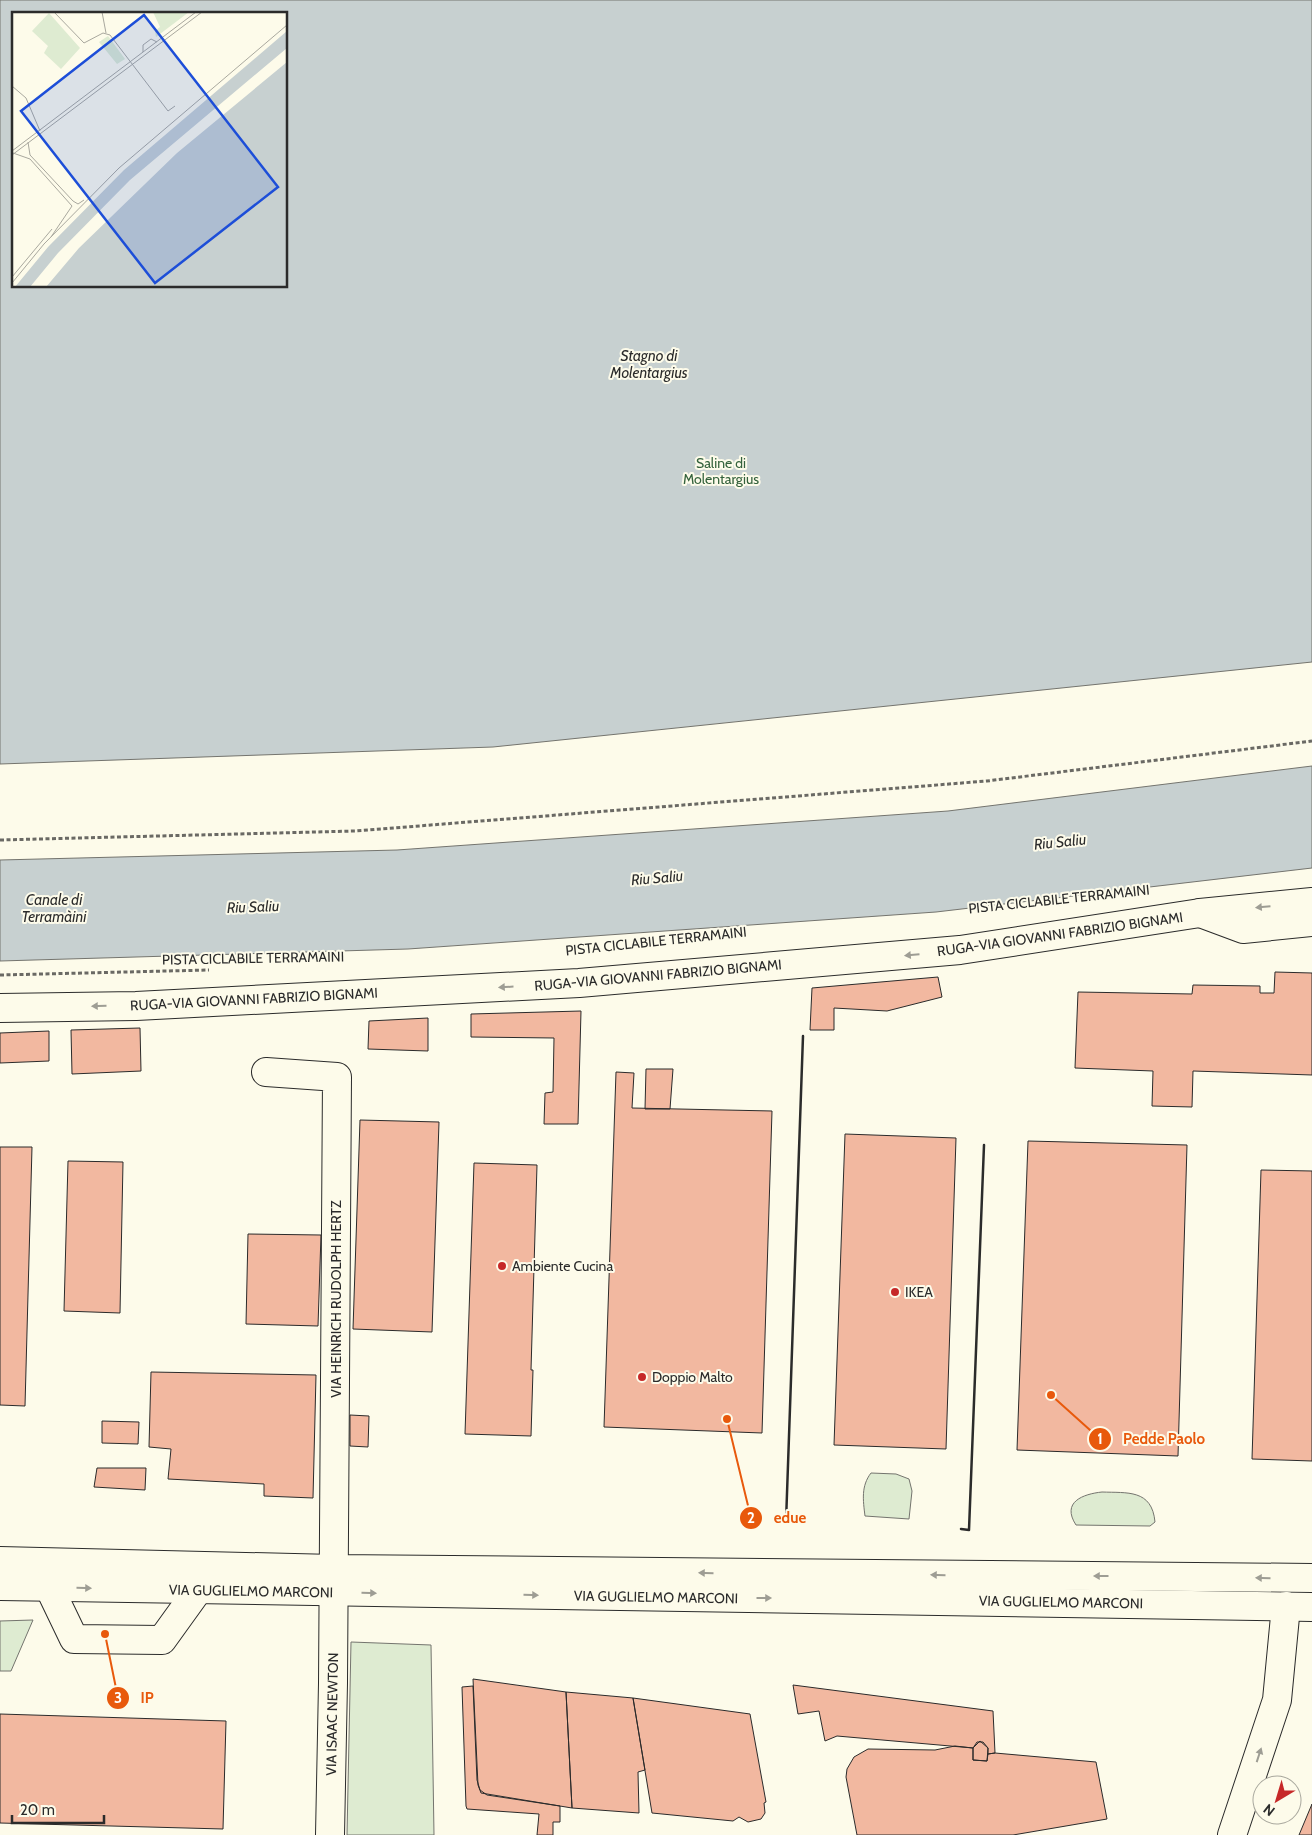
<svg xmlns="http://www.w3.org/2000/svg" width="1312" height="1835" font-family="Cabin,sans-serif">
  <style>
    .green { fill: #deebd1; stroke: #74746e }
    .water { fill: #c7d0d0; stroke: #74746e; fill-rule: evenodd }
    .building { fill: #f2b8a0; stroke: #2b2b2b }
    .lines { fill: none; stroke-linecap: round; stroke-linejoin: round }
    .minor-casing { stroke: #2b2b2b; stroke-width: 30 }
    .major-casing { stroke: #2b2b2b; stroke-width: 30 }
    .path { stroke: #6a6964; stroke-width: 3; stroke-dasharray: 4 2.5; stroke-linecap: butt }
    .minor { stroke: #fdfbea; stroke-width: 28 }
    .major { stroke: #fdfbea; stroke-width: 28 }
    .wall { stroke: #2b2b2b; stroke-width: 2.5 }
    .oneway { fill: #9e9d94 }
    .poi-dot { fill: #c62828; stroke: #fdfbea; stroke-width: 2 }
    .labels { text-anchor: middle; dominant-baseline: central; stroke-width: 4; stroke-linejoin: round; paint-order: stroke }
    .park-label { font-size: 14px; fill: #34623c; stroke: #fdfbea }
    .street-label { font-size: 14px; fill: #2b2b2b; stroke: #fdfbea }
    .poi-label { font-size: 14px; fill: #2b2b2b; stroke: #fdfbea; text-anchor: start }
    .water-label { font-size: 15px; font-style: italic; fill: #2b2b2b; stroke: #fdfbea }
    .inset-road { fill: none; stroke: #a9a89e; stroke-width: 1 }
    .view { fill: #1d4ed8; fill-opacity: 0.15; stroke: #1d4ed8; stroke-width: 2.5 }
    .inset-edge { fill: none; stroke: #2b2b2b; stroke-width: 2.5 }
    .leader { fill: none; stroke: #e8590c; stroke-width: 2 }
    .callout-dot { fill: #e8590c; stroke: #fdfbea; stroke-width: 2 }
    .mark-label { font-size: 15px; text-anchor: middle; font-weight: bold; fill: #fff }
    .callout-label { font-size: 15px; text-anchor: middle; font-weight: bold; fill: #e8590c; stroke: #fdfbea; stroke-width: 4; stroke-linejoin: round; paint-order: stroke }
  </style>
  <rect width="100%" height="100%" fill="#fdfbea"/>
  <path class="green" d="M871,1473l25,1 13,5 3,12 -3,28 -44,-3c-2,-16 -4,-30 6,-43z
    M1102,1492c25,1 50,-3 53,30l-5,4 -74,-1c-15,-23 7,-31 26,-33z
    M33,1620l-22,51h-11v-50z
    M351,1642l80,3 3,190h-87z"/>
  <path class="water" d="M0,0h1312v662l-819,85 -493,17zM14,14h272v272h-272z
    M1312,766v102l-376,44 -528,37 -408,12v-101l397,-10 551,-39z"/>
  <path class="building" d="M1275,972l37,1v102l-119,-4 -1,36 -40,-1 1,-35 -78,-3 3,-76 114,2 1,-9 67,1v7h14z
    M938,977l4,20 -55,14 -53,-3v22h-24l2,-42z
    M581,1011l-3,113h-34l1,-31 8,-1 1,-54 -83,-1v-23z
    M428,1018v33l-60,-2 1,-28z
    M140,1028l1,43 -69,3 -1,-44z
    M49,1031v30l-49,2v-30z
    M646,1069h27l-3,40h-25z
    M616,1072l18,1 -2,35 140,3 -10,322 -158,-6z
    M360,1120l79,2 -7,210 -79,-3z
    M845,1134l111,4 -10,311 -112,-4z
    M1028,1141l159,4 -9,311 -161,-6z
    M0,1147h32l-7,259 -25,-1z
    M68,1161l55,1 -3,151 -56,-2z
    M474,1163l63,2 -6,205h2l-2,66 -66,-2z
    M1261,1170l51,1v290l-60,-2z
    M248,1234l73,1 -3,91 -72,-2z
    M151,1372l165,3 -3,123 -49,-2v-12l-96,-5 3,-30 -22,-2z
    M350,1415l19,1 -1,31 -18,-1z
    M102,1421l37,1 -1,22 -36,-1z
    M97,1468h49l-1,22 -51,-3z
    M473,1679l93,13 6,116 -91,-15 -3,-8z
    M793,1685l200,26 2,42 -7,1v-6l-8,-7 -7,7 -136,-12 -12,5 -6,-30 -21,3z
    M473,1686l4,94 3,10 7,5 73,11v16h-7v13h-16l2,-21 -72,-5 -1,-3 -4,-119z
    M566,1692l67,6 12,72 -7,2 1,41 -67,-5z
    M633,1698l117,16 16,88 -2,1 1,10 -4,6 -13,3 -9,-5 -6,4 -81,-8z
    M0,1714l226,7 -3,108 -223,-6z
    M977,1742h6l5,6 -1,13 -14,-1v-12z
    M955,1746l18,2v12l14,1 1,-7 7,-1 101,9 11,57 -94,16h-156l-11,-58 1,-8 7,-12 14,-8 67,1z
    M1312,1804v31h-13z"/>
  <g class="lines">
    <g class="minor-casing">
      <path id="minor" d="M1200,913l43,16 69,-7
        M266,1072l71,5 -4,606 -3,152
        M0,1561l334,8 978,9
        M49,1587l25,52 88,1 36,-50
        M1232,1835l45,-135 9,-94"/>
    </g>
    <g class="major-casing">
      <path id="major" d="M0,1008l136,-2 443,-23 381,-33 240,-37 112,-11
        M0,1586l1312,21"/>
    </g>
    <path class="path" d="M0,840l355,-9 632,-50 325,-40
      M0,975l209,-5"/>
    <use href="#minor" class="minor"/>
    <use href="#major" class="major"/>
    <path class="wall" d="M798,1522h-12l17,-486
      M961,1529l8,1 15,-385"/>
  </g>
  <defs><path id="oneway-solid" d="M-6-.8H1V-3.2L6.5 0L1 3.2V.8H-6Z" transform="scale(1.25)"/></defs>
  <g class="oneway">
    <use href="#oneway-solid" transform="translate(1263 907) rotate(175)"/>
    <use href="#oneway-solid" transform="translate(912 955) rotate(175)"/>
    <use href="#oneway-solid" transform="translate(506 987) rotate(177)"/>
    <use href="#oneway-solid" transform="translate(99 1006) rotate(179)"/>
    <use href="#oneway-solid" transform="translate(706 1573) rotate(-179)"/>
    <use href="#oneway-solid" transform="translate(938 1575) rotate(-179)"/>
    <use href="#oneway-solid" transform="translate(1101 1576) rotate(-180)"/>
    <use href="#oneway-solid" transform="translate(1263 1578) rotate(-179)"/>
    <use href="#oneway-solid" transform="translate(84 1588) rotate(1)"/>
    <use href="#oneway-solid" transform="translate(369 1593) rotate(1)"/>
    <use href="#oneway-solid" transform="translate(531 1595) rotate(1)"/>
    <use href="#oneway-solid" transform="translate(764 1598)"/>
    <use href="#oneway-solid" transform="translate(1259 1755) rotate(-72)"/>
  </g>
  <g class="poi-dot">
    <circle cx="502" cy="1266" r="5"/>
    <circle cx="895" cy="1292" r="5"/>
    <circle cx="642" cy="1377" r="5"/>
  </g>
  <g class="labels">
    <g class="park-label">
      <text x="721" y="463">Saline di<tspan x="721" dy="16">Molentargius</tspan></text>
    </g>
    <g class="street-label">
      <text transform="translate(1059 899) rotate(-6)">PISTA CICLABILE TERRAMAINI</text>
      <text transform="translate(1060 934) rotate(-8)">RUGA-VIA GIOVANNI FABRIZIO BIGNAMI</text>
      <text transform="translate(656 941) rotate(-6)">PISTA CICLABILE TERRAMAINI</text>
      <text transform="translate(253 958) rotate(-1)">PISTA CICLABILE TERRAMAINI</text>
      <text transform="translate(658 975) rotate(-5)">RUGA-VIA GIOVANNI FABRIZIO BIGNAMI</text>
      <text transform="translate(254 999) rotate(-3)">RUGA-VIA GIOVANNI FABRIZIO BIGNAMI</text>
      <text transform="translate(336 1299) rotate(-90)">VIA HEINRICH RUDOLPH HERTZ</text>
      <text transform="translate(251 1591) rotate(1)">VIA GUGLIELMO MARCONI</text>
      <text transform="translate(656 1597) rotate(1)">VIA GUGLIELMO MARCONI</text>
      <text transform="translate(1061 1602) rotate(1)">VIA GUGLIELMO MARCONI</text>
      <text transform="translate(332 1714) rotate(-89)">VIA ISAAC NEWTON</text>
    </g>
    <g class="poi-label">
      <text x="512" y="1266">Ambiente Cucina</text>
      <text x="905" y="1292">IKEA</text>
      <text x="652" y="1377">Doppio Malto</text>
    </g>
    <g class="water-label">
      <text x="649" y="356">Stagno di<tspan x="649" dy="17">Molentargius</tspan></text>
      <text transform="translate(1060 842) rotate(-6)">Riu Saliu</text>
      <text transform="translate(657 878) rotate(-5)">Riu Saliu</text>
      <text x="54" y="900">Canale di<tspan x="54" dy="17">Terramàini</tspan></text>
      <text transform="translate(253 907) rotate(-2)">Riu Saliu</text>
    </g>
  </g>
  <g transform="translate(12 12)">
    <rect width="275" height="275" fill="#fdfbea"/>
    <path d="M141,0h36l-33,25 -1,-6 5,-4zM37,1l31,35 -19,21 -17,-16 4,-7 -16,-15zM96,24l17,23 -8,5 -18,-22z" fill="#deebd1"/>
    <path d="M275,19v17l-157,132 -72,73 -28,34h-15l33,-40 76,-77zM275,50v225h-241l33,-39 98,-95z" fill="#c7d0d0"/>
    <path class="inset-road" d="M42,0l30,31 19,-10 7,2 58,76 7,-5M90,0l4,21M131,40v-7l8,-6 6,3M0,74l14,12 14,33M16,130l2,13 43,46 5,3 6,-4M0,139l184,-139M1,141l17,6 42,47 -21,31M0,143l190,-143M0,265l40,-48M0,271l32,-39 75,-76 168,-143"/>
    <path class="view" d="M132,3l134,172 -123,96 -134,-172z"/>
    <rect width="275" height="275" class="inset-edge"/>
  </g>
  <path class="leader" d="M1051 1395L1100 1439M727 1419L751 1518M105 1634L118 1698"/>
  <g class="callout-dot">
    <circle cx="1051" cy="1395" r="5"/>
    <circle cx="727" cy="1419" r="5"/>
    <circle cx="105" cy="1634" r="5"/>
    <circle cx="1100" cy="1439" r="12"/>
    <circle cx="751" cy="1518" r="12"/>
    <circle cx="118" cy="1698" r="12"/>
  </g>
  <g class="mark-label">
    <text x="1100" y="1444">1</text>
    <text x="751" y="1523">2</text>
    <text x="118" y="1703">3</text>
  </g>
  <g class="callout-label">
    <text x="1164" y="1444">Pedde Paolo</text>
    <text x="790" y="1523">edue</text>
    <text x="147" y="1703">IP</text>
  </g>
  <g transform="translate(1277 1800) rotate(218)"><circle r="24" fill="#fdfbea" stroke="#a9a89e"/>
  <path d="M0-4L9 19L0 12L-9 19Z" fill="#c62828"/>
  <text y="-8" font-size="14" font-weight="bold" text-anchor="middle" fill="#2b2b2b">N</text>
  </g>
  <path d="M12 1815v8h92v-8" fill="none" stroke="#2b2b2b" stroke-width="2.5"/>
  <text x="20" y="1815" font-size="15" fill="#2b2b2b" stroke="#fdfbea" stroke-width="4" paint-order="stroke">20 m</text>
</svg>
